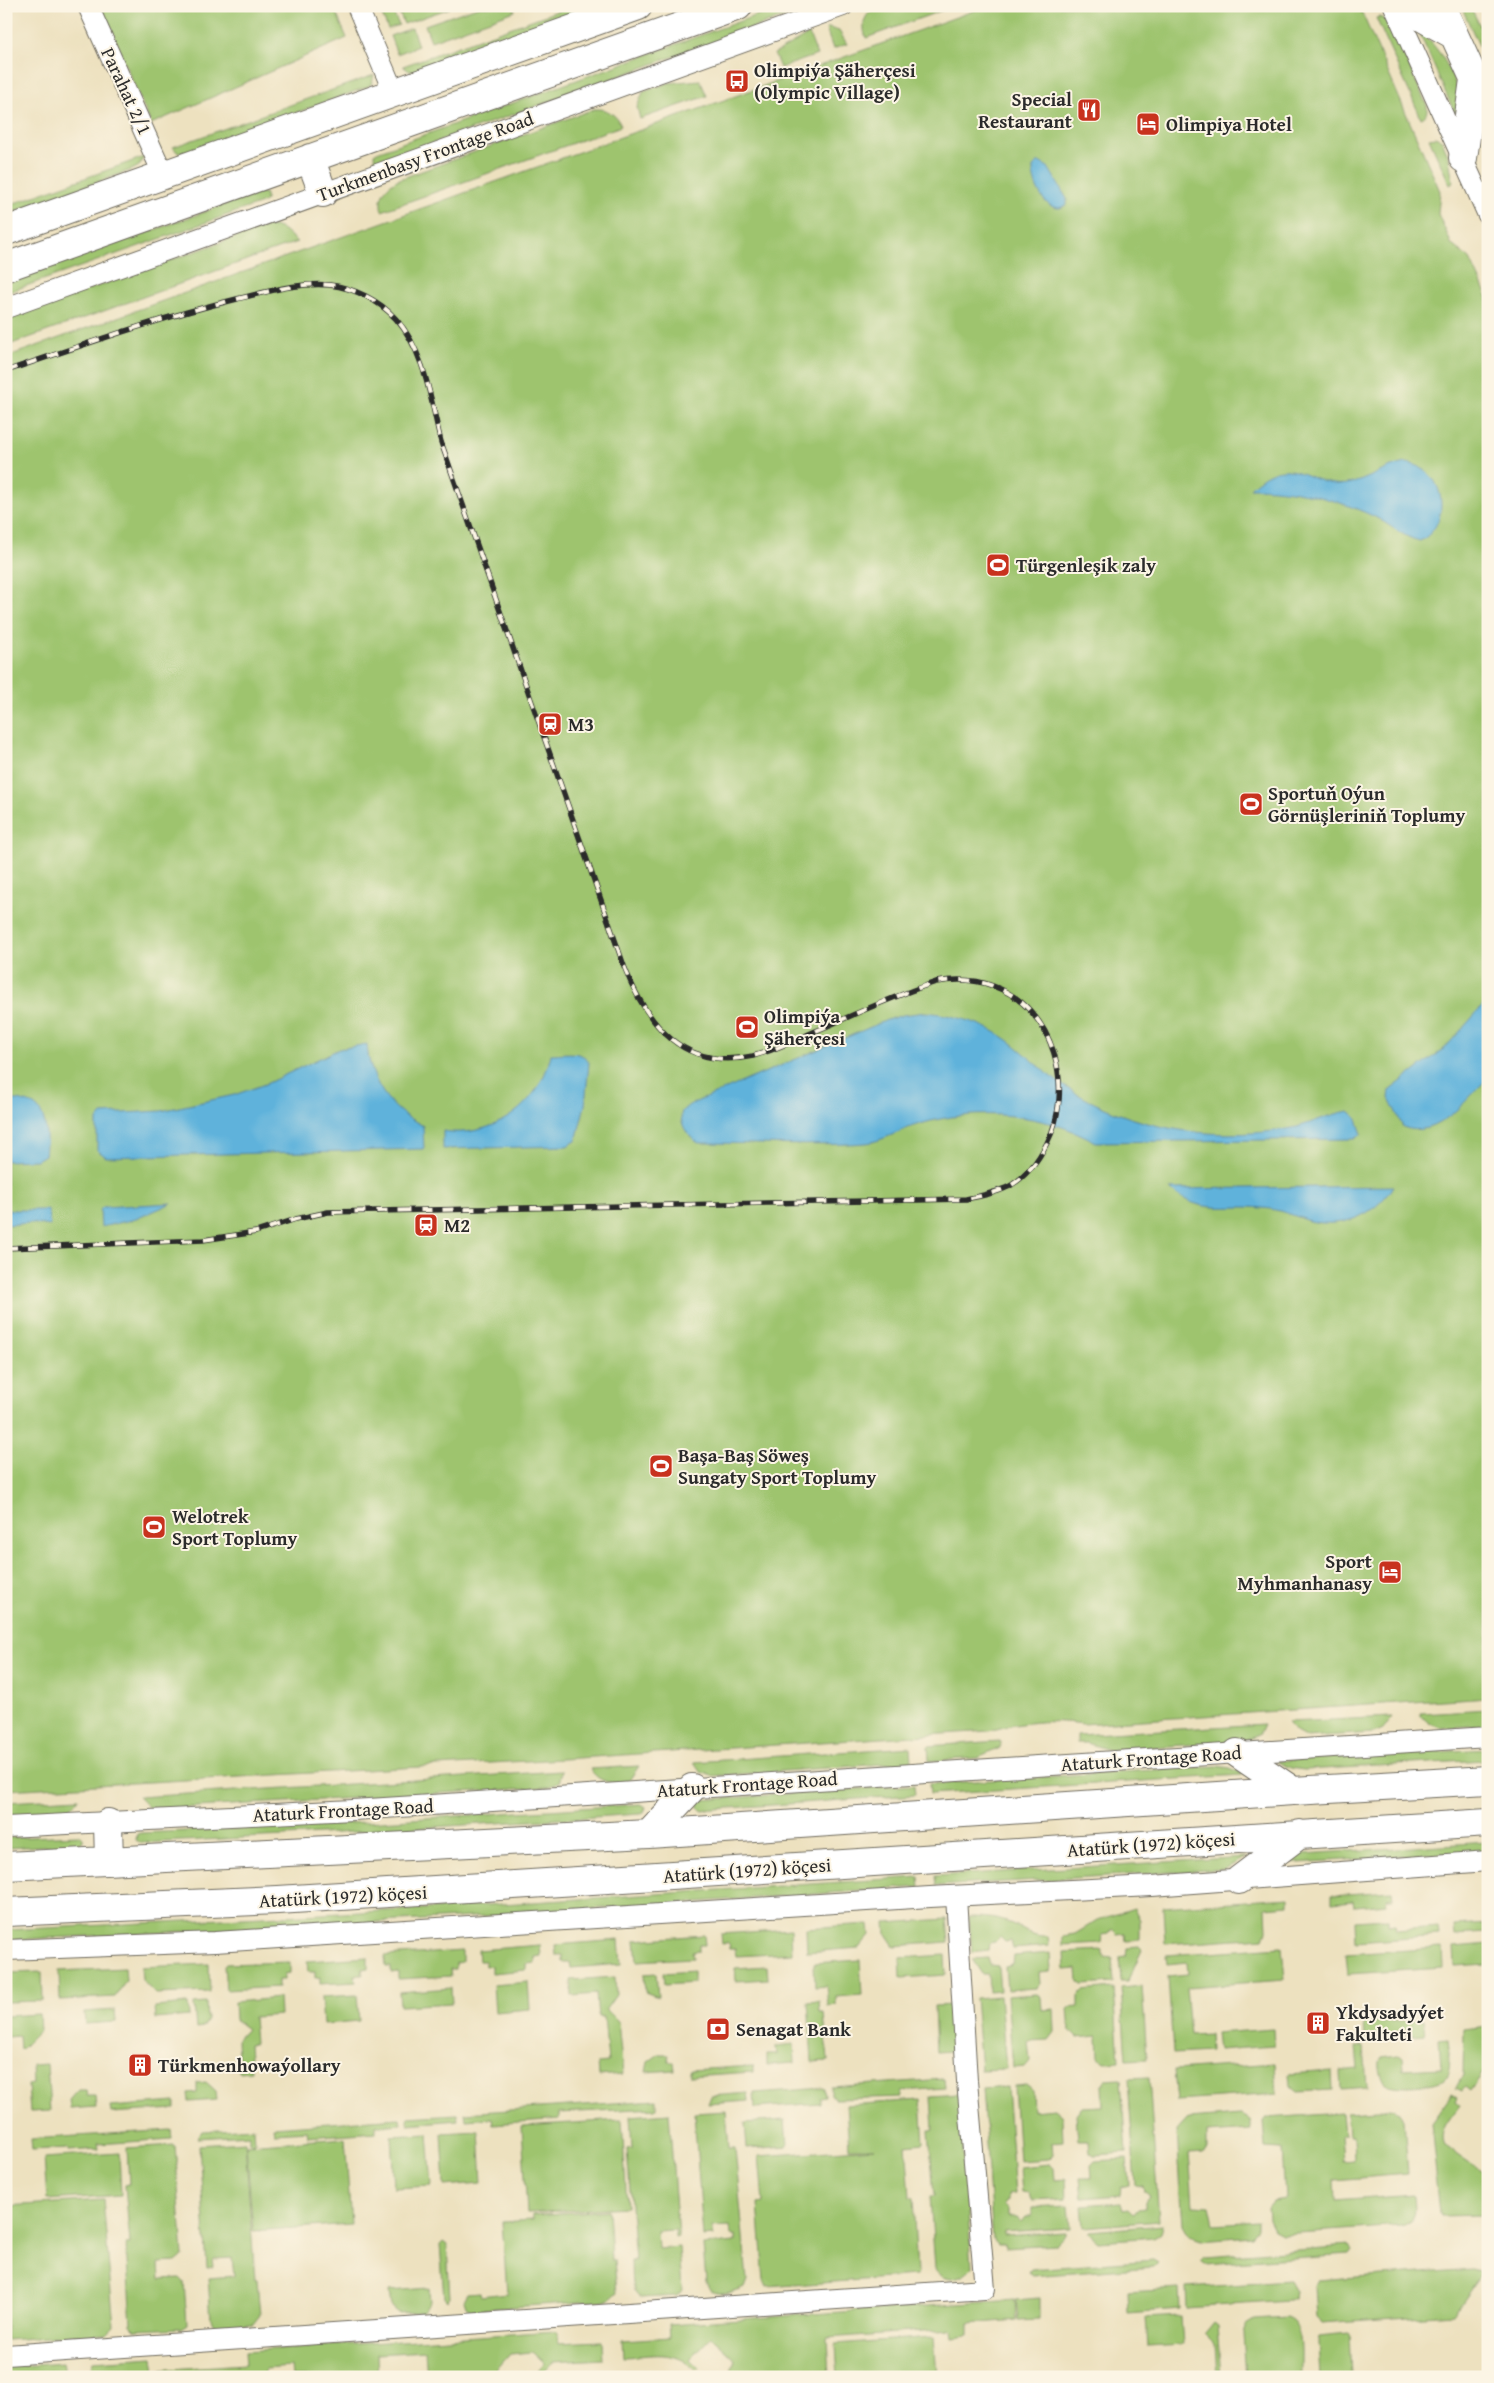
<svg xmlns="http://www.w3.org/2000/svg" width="1494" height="2383" font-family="'Gentium Book Plus',serif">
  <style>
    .green { fill: #9ec46e; stroke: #64784c }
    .water { fill: #5fb2db; stroke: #456e83 }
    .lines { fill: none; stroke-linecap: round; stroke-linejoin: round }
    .street-casing { stroke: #6f6b5f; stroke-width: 22 }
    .secondary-casing { stroke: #6f6b5f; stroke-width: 30 }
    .primary-casing { stroke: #6f6b5f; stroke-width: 30 }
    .street { stroke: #fff; stroke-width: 20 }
    .secondary { stroke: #fff; stroke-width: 28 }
    .primary { stroke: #fff; stroke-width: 28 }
    .rail-casing { stroke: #2b2b2b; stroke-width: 5.5 }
    .rail { stroke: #fcf5e5; stroke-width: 4; stroke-dasharray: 11; stroke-linecap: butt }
    .labels { text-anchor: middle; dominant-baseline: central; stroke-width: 4; stroke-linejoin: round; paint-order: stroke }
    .poi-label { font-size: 19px; font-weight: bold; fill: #2b2b2b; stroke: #fcf5e5; text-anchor: start }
    .street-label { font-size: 19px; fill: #2b2b2b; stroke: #fcf5e5 }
  </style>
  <rect width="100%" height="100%" fill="#fcf5e5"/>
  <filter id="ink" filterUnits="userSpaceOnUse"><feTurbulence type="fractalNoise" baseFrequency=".02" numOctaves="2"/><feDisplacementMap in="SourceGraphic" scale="10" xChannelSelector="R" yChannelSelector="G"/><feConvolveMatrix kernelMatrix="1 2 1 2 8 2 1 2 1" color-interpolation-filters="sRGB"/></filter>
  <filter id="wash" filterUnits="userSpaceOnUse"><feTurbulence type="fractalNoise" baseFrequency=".0096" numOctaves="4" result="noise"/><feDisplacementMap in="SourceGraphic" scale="20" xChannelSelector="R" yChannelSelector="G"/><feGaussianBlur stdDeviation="1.12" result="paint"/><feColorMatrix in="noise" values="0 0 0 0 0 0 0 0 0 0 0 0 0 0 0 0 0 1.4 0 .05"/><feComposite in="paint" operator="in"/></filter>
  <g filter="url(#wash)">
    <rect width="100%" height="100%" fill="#ede1bf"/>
    <path class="green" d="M100,6h233l14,32 -196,86z
      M378,6h12l9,19 -11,4z
      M396,6h53l1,2 -46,16z
      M480,6h34l1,5 -84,30 -6,-16z
      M571,6h25l-180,65h-7l-6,-5z
      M782,6h16l2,5 -419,151 -6,-1 -1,-7 3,-2z
      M880,6h74l-88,32c-5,-15 -2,-25 14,-32z
      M987,6h372l81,185 -2,23 14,31 18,14 18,39v1399l-405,27c-33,-5 -62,-2 -94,7l-426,28 -557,31v-1433z
      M1461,6h9l18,36v23z
      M1379,17l10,4 38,85c0,6 0,10 -6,12l-45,-100z
      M412,28l6,18 -21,8 -7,-18z
      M829,28l10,3 8,13 -14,5 -7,-20z
      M1419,32c17,10 39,46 39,66 0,5 -2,11 -3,16z
      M809,34l8,21 -37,13 -6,-14z
      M374,75l-2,8 -5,4 -179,65h-11l-4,-5z
      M700,80l7,16 -67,23 -3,-12 6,-15 25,-9z
      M594,109c13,-1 22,5 27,17l-239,85c-4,-15 3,-24 15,-31z
      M1435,137l7,3 7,18 4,25 -3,2 -21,-47z
      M144,157l-5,9 -5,3 -128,46v-9z
      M260,192l6,2v6l-2,2 -258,91v-10z
      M274,226l10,4 13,12 -291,104v-27l258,-92z
      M1488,1709v16l-48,3 -10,-4 -9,-8v-3z
      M1392,1717l-9,12 -9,4 -69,4 -11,-6 -6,-9z
      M1264,1724l-5,11 -16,6 -134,9 -22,-7h-10v-8z
      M1000,1741v7l-22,10 -49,3 -1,-15z
      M911,1747l1,15 -200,14 -11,-4 -7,-10z
      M1488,1749l-2,11 -182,10 -13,-2 -16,-7z
      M639,1766l-9,13c-15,7 -31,4 -40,-10z
      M1217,1766l13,2 12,5v2l-312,19 -1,-10z
      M562,1771l-3,12 -11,4 -386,22 -14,-2 -10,-10z
      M914,1785l1,10 -214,15 -3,-5 3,-5z
      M79,1798c-13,23 -50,17 -73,18v-14z
      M641,1804l5,3 -2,6 -3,1 -336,21 -164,8 -5,-3 1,-6 3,-1 164,-7z
      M78,1835l5,3v3l-4,3 -73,4v-10z
      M1488,1842v9l-208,13 24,-10z
      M1246,1857l-21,12 -289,17 -1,-10z
      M919,1877l1,10 -479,32 -435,21v-10l435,-22z
      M1392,1891l1,7h-7l1,5 -33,3 -1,-6 -21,2v-7z
      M1289,1898v7l-23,2 1,24 -3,6 -99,7 -2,-37z
      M1134,1908l6,12v20l-14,1 -1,-8 -7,1 -5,-5 -4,5 -7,1 -1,8 -38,2v-9l12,-2 23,-14z
      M969,1917c15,0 29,1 43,7 13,6 21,14 36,13l1,9 -36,3 -2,-8 -6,1 -5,-5 -5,5 -6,1 -1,7 -16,2z
      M947,1919l2,23 -55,4 -8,-12 -1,-11z
      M1388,1919v6l7,-1 1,6 42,-3 1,9 -83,6 -1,-21z
      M869,1924l1,11 -11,13 -52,4 -1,-24z
      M1488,1924v9l-33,2 -1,-9z
      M791,1929l1,24 -56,3 -1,-7h-6l-1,-6 -6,1 -1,-10z
      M704,1935l1,10h-6v6l-7,1 1,6 -56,3 -2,-21z
      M619,1940l2,24 -50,4 -1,-6h-7v-7h-7l-1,-10z
      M1488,1944v21l-33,2 -1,-20z
      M540,1945l1,11 -6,1v6l-8,1v6l-35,3v-7l-6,1 -1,-6h-6l-1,-11z
      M1139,1947l3,3 -15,32h-6l-2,-25 7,-1 1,-8z
      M1282,1947l3,33 -99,7 4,48 19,-1 1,17 -37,2 -5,-77 20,-2 -1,-12 -20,2 -1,-9z
      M1442,1948l1,20 -95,6 -2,-20z
      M1102,1950l2,7 8,1 2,25 -32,2 -4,-3 -1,-13 -12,1 -1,-18z
      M462,1951v11l-6,1v6h-6l1,7 -53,3v-7l-7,1v-6h-5l-1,-11z
      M1050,1953l1,18 -12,1 1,12 -4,4 -29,2 -2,-24 8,-2 1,-8z
      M945,1955l1,20 -45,3 -1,-20z
      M368,1957v11l-6,1 1,6h-8l1,7 -36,2v-7l-5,1v-6h-7l-1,-11z
      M988,1958l2,7 8,1 2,25 -11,1 -1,-18h-6l-10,-15z
      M860,1960l2,35 -26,2v8l-8,1 -2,-20 -11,1 -1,-24z
      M290,1962v11l-6,1v6h-6v7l-52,3 -2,-24 2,-2z
      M209,1964l1,28 -55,2 -13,-14 -1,-13z
      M767,1966l1,13 -32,2 -1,-13z
      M125,1968l1,13 -11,16 -55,3 -1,-29z
      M694,1971v12l-30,2 -1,-12z
      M42,1972l1,29 -37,1v-29z
      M656,1973l2,24 -13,-5 -1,-18z
      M615,1977l1,18 -10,14 12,12 5,53 -24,2 -1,-13 10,-1 -4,-45h-6l-2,-23 -24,2 -1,-16z
      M528,1982l2,27 -35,3 -2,-27z
      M1142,1986l5,73 -21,1 -5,-72z
      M451,1988l1,15 -52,3 -1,-14z
      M1114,1988l5,73 -14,1 -6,-5 -1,-21 -21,2 -7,-7 -2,-23 11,-1v-12l3,-4z
      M1037,1994l4,3 1,13 12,-1 1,23 -6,8 -21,1 2,20 -5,6 -12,1 -6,-72z
      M357,1995l2,26 -36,3 -2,-27z
      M1000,1996l6,73 -25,1 -6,-72z
      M279,1998l1,17 -27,2 2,27 -6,1 2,26 -12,1 -2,-32 10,-11 -12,-9 -1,-18z
      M819,2001l1,12h4l4,48 -16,1 -4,-60z
      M206,2003l1,17 -5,8 -6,1 -2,-25z
      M188,2004l1,12 -33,3 -1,-12z
      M954,2005l1,46 -19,1 -2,-46z
      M115,2010l1,12 -31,2 -1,-12z
      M39,2014l1,16 -20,20 -1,-14 -13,1v-21z
      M1423,2019l2,15 -60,5 -1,-16z
      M1488,2026v40l-18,25 -5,-4 -3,4 -6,-3 7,-14 1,-45z
      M1273,2029l1,17 -56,4 -2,-17z
      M1448,2039c1,12 5,28 -3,39 -7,8 -52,11 -60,4 -4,-8 -8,-17 -3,-25l16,-2 4,3 1,12 38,-2 -2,-28z
      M794,2044l1,19 -28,2v-10h10l-1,-9z
      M1356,2047h8l3,40 -26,2 -1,-18 18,-2z
      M659,2054h9l1,8h5l1,8 -29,2 2,-10z
      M1275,2063l2,31 -100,7 -3,-31z
      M47,2064l3,47 -20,1 -2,-27 5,-1 -1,-19z
      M753,2066v6l-63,4v-6z
      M1331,2071l1,19 -35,2 -6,-5 -1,-13z
      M1149,2077l10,144 -75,6 -2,-22 39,-3 2,8 6,-1 5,5 4,-5 7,-1v-7l4,-5 -5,-4 -1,-6 -8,-1 -7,-107z
      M944,2079l1,9 -43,3v6l-68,2v-3h-3v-9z
      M1121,2079l5,74 -32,2 -4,-3 -1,-12h-11l-2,-25 6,-8 21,-1 -1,-21 4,-5z
      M206,2082l10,9 1,9 -28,2 -1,-9 9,-1v-9z
      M1026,2085l6,5 1,21 21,-2 8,7 1,25 -11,1 1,13 -4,4 -30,2 -5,-75z
      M1007,2087l8,107 -7,1v6l-4,5 5,5v6h7l5,4 4,-5h7v-8l36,-2 2,22 -67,4v4l62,-4v3l-9,9 -51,3 -1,-3h-7l-4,-4 -11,-151z
      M824,2088l1,8 -5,1v6l-65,5 -1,-15z
      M78,2090h8l1,6h8l1,11 -26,2 -1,-9z
      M748,2093l1,8 -41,3 3,-8z
      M959,2094l13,173c-10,12 -27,16 -37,2l-5,-73h4l-5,-66h4l-2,-34z
      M1452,2094l5,3 -2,4 5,4c-8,12 -23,25 -16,39l44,31v34l-5,6 -42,1 -1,-2 -9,-91z
      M657,2100v8l-98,5v6l-66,5 -1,-6 -26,2 -1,-7z
      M921,2100l3,43 -18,2 4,52 3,1 4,76 -2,2 -148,11 -3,-6 -6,-78 5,-1 -4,-46 115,-8h-25l-3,-43z
      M175,2102v7l-64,4 -1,-6z
      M1393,2109l7,3 4,8 4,54 -74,6 1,20 79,-6c1,14 4,28 -13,32l-118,8 -9,-4 -5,-10 -1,-14 5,-6 12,-2 -3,-49 -17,-1 -2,-27 4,-3 75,-5 2,22 -4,1 2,25 12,-1 -1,-25h-4l-2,-23z
      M726,2111l3,37h6l12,132 -3,8c-9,5 -24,7 -34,2l-4,-8 -3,-37 32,-3v-7h-4l-1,-9 -17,1v9l-10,1 -9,-124z
      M669,2113l9,124 -3,1v-8l-18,1 1,18 21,-2 3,43 -5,6 -36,2c-12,-6 -9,-25 -10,-37h4l-8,-112 5,-1 -2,-32z
      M457,2114l1,6 -50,4v-7z
      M1241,2115l8,5 2,10 -44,3v17l-4,3 -14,1 4,51 17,1 4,18 44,-3v8l-6,7 -52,4 -11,-4 -6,-11 -6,-94 11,-12z
      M400,2118l1,6 -25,2v6l-68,5 -1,-6 -33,2 -1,-6z
      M622,2120l5,87 -100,6 -5,-87z
      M785,2120l2,26 -40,3 -2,-26z
      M254,2128l1,14 -6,1v-8l-52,3 5,-7z
      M171,2130l1,9 -74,5 1,5 -31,2v-3l-36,2 -1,-11z
      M479,2131l3,52 -37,3 -3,-53z
      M428,2134l4,52 -38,2 -3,-52z
      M345,2138l6,86 -98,7 -7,-86z
      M245,2142l10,138h2l3,35 -7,9 -36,2 -4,-2 -2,-4 -3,-42 26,-2 -2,-18 -19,1 1,8 -7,1 -8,-123z
      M175,2145l8,111 -7,6 -17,1 1,16 20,-1 4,4 3,42 -6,4 -45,2 -5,-5 -5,-81h4l-5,-59 4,-1 -2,-36z
      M119,2153l2,42 -74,5 -3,-42z
      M1127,2159l2,26 -8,2 -1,8 -38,3 -2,-20h12l-1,-13 4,-4z
      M1050,2164l4,4 1,12 11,-1 1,20 -35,2 -2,-8 -8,-1 -2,-25z
      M103,2200l11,126 -7,7 -101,7v-134z
      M608,2210l3,50h3l3,33 -8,7 -138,10 -5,-4 -2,-6 4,-7 11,-1 1,4 27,-3 -5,-71 30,-2v-5z
      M1163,2225l-2,7 -6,5 -57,4 -9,-8v-2z
      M443,2242l4,3 3,53 -3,3 -3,-3 -4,-53z
      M1350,2246l3,4 -3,4 -145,10 -4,-3 4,-4z
      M1153,2260l5,3 -4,4 -122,9 -4,-3 3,-4z
      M1473,2269l10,3 -30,42 -131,9 -6,-6 -2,-32 4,-4z
      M1290,2281l5,9 -1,9 -5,2 -102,7 -1,-20z
      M429,2288l1,14 -8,10 -24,1 -7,-6 -2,-16z
      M1179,2289l1,20 -52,4 -1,-21z
      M1039,2298v21l-21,1 -2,-20z
      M1015,2300l1,20 -47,4v11l-17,2 -1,-8 -124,9 2,39h-100l6,-18 -24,-22 -21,22 9,9 -2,2c-24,-22 -44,-14 -74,-13l-1,-17 48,-3 -1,-13z
      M1181,2316l2,29 -35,2 -2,-29z
      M1286,2318c20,6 14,41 15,59h-55l-3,-43 3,-9 8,-5z
      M1213,2322l4,3 4,52h-4l-2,-33 -11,-11z
      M557,2331l1,12 44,-2 1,18 -50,3 -15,15h-6l12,-14 -12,-11 -22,2 -14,16 1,7h-70l-2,-26 -48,3 1,23h-86l-1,-10 -26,2v8h-128v-6l-48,3 5,-13 59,-4 2,13 91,-6 -1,-13z
      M1350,2333l2,44h-32l-2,-36 1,-5z
      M934,2337l3,40h-100l-2,-33z
      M63,2363l3,13 -60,1v-10z"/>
    <path class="water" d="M1039,162l9,5 19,32v6l-7,3c-17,1 -28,-26 -27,-41z
      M1406,463c39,4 48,60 14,78 -16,-3 -32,-18 -47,-25 -39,-18 -81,-28 -123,-28 42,-41 58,1 97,-4 21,-3 38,-18 59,-21z
      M1488,1000v78c-20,19 -51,63 -85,49l-14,-29 1,-8 54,-41z
      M926,1012c34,4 65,13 91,35 16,13 30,28 47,39 67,43 145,56 223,43 21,-3 41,-15 62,-18l7,6 6,17 -7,5 -259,3c-52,-29 -119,-35 -176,-18 -16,4 -39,18 -54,19 -53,4 -113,0 -167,0 -10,-4 -21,-21 -17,-32l7,-6 198,-85 16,-5z
      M367,1044c2,29 15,55 39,72 5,4 12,6 17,10l1,23 -318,8 -9,-7v-30l5,-6 59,-3 73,-16 34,-12 71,-34z
      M551,1054c12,0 33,-5 38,9l-4,42 -9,36 -9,5 -124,3v-18c51,8 98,-27 108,-77z
      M6,1098c9,2 20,3 28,7 14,9 13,35 11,50l-8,5 -31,1z
      M1393,1186c-17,29 -50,43 -83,35 -16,-5 -31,-12 -48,-13 -35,-4 -61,8 -92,-19z
      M172,1203l-36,16 -35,8 -1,-17 3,-3z
      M6,1210h42l2,16 -20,-3 -24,2z"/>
  </g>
  <g filter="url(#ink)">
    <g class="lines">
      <g class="street-casing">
        <path id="street" d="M88,6l76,170
          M357,6l37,87
          M1394,6l94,209
          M6,308l837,-302
          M6,1827l347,-17 1135,-73
          M6,1950l209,-8 715,-45 222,-11 336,-25
          M6,2355l979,-66 -18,-208 -11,-185"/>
      </g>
      <g class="secondary-casing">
        <path id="secondary" d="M1237,1753l56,38
          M108,1823l1,38
          M649,1834l43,-46
          M6,1866l643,-32 644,-43 195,-11
          M1239,1880l61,-46
          M6,1912l272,-12 1210,-77"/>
      </g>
      <g class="primary-casing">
        <path id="primary" d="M1402,6l52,29
          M1441,6l47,103
          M310,158l13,35
          M1463,158l11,-78
          M6,231l632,-225
          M6,267l732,-261"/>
      </g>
      <use href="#street" class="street"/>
      <use href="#secondary" class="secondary"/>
      <use href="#primary" class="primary"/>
      <g class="rail-casing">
        <path id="rail" d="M6,371c77,-26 152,-53 231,-72 30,-7 61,-17 93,-14 24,3 49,15 66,34 29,32 35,83 45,123l183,524c23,59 59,105 129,90 19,-5 38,-14 56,-22 42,-18 84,-38 127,-52 19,-3 39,-3 57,4 62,22 82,103 54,157 -9,18 -20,33 -37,43 -14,7 -29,10 -44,13l-638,13 -32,7 -40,13 -53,8 -197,8"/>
      </g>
      <use href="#rail" class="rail"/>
    </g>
  </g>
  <defs>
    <g id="bus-square" transform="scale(1.25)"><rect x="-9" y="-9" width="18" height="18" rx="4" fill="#c8321e" stroke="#fcf5e5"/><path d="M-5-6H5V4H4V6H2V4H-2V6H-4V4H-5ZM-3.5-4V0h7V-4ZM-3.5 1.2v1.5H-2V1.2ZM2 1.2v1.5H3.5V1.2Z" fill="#fff"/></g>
    <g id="restaurant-square" transform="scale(1.25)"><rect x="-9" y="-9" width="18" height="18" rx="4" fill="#c8321e" stroke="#fcf5e5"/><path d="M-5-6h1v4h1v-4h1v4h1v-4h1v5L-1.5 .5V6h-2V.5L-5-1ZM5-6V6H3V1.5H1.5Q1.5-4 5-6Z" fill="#fff"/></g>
    <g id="hotel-square" transform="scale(1.25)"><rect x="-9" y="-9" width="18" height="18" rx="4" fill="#c8321e" stroke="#fcf5e5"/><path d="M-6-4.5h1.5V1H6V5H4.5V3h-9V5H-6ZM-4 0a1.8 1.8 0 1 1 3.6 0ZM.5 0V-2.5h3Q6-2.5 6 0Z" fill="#fff"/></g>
    <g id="stadium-square" transform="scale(1.25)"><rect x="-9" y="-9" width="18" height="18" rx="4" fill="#c8321e" stroke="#fcf5e5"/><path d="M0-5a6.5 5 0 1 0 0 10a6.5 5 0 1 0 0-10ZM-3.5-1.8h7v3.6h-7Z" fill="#fff"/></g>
    <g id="station-square" transform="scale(1.25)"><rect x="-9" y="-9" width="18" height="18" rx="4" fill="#c8321e" stroke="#fcf5e5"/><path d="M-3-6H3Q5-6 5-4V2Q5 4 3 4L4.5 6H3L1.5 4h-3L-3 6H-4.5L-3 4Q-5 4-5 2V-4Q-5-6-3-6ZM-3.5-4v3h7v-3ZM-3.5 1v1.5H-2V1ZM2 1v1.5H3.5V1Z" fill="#fff"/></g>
    <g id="building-square" transform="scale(1.25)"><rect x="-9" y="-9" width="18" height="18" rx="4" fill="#c8321e" stroke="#fcf5e5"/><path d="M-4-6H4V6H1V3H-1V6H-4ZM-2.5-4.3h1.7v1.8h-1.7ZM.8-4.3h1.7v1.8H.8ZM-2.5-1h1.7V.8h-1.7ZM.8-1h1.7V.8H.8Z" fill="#fff"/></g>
    <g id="bank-square" transform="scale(1.25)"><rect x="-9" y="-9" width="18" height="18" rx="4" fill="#c8321e" stroke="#fcf5e5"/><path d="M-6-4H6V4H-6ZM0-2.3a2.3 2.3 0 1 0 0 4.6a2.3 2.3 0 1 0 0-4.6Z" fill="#fff"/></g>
  </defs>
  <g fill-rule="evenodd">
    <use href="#bus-square" x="737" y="81"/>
    <use href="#restaurant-square" x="1089" y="110"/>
    <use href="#hotel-square" x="1148" y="124"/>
    <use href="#stadium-square" x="998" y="565"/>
    <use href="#station-square" x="550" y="724"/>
    <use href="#stadium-square" x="1251" y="804"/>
    <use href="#stadium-square" x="747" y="1027"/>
    <use href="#station-square" x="426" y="1225"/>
    <use href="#stadium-square" x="661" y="1466"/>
    <use href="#stadium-square" x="154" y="1527"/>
    <use href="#hotel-square" x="1390" y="1572"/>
    <use href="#building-square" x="1318" y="2023"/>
    <use href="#bank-square" x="718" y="2029"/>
    <use href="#building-square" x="140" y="2065"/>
  </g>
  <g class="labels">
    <g class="poi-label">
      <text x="754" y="70">Olimpiýa Şäherçesi<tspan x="754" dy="22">(Olympic Village)</tspan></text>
      <text x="1072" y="99" text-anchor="end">Special<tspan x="1072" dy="22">Restaurant</tspan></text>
      <text x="1166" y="124">Olimpiya Hotel</text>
      <text x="1016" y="565">Türgenleşik zaly</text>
      <text x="568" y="724">M3</text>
      <text x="1268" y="793">Sportuň Oýun<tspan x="1268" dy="22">Görnüşleriniň Toplumy</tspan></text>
      <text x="764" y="1016">Olimpiýa<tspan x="764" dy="22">Şäherçesi</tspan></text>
      <text x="444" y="1225">M2</text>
      <text x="678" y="1455">Başa-Baş Söweş<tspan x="678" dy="22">Sungaty Sport Toplumy</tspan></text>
      <text x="172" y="1516">Welotrek<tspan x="172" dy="22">Sport Toplumy</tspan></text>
      <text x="1372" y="1561" text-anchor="end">Sport<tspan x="1372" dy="22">Myhmanhanasy</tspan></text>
      <text x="1336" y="2012">Ykdysadyýet<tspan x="1336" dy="22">Fakulteti</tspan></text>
      <text x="736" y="2029">Senagat Bank</text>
      <text x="158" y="2065">Türkmenhowaýollary</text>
    </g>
    <g class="street-label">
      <text transform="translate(127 91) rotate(65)">Parahat 2/1</text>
      <text transform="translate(425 156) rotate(-20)">Turkmenbasy Frontage Road</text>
      <text transform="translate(1151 1758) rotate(-4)">Ataturk Frontage Road</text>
      <text transform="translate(747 1784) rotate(-4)">Ataturk Frontage Road</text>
      <text transform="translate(343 1810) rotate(-3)">Ataturk Frontage Road</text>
      <text transform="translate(1151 1844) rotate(-4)">Atatürk (1972) köçesi</text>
      <text transform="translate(747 1870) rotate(-4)">Atatürk (1972) köçesi</text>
      <text transform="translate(343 1896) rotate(-3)">Atatürk (1972) köçesi</text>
    </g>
  </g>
  <rect width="1494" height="2383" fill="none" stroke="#fcf5e5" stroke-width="25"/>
</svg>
